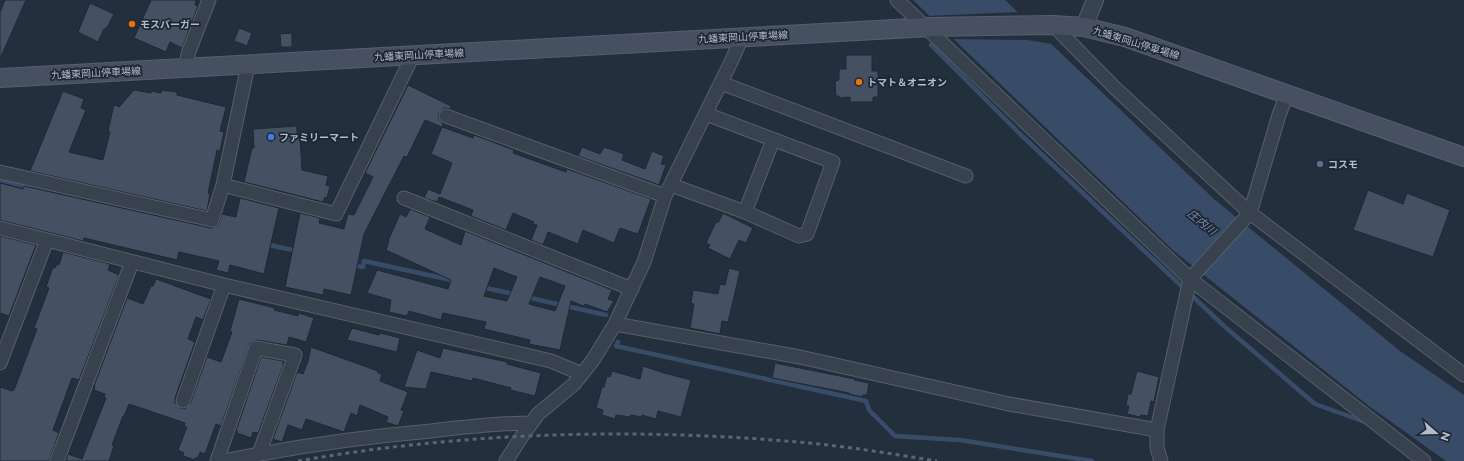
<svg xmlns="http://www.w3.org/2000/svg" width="1464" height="461" font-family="Montserrat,'Noto Sans JP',sans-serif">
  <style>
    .water { fill: #394c67 }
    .pier { fill: #242f3e }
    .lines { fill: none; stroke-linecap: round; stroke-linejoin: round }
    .stream { stroke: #394c67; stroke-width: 4.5 }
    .building { fill: #455162; stroke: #1f2835; fill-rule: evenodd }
    .minor-casing { stroke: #565f6c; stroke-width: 15 }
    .tertiary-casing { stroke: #565f6c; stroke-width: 18 }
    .secondary-casing { stroke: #565f6c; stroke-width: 20 }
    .minor { stroke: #38414e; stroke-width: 13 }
    .tertiary { stroke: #38414e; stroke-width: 16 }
    .secondary { stroke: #465061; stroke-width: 18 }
    .rail { stroke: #5a6575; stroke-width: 3; stroke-dasharray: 4 4; stroke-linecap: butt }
    .food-dot { fill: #e8710a; stroke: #1d2633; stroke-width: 1.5 }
    .shop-dot { fill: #3f7fe0; stroke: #1d2633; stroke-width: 1.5 }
    .service-dot { fill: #5c6f8a; stroke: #1d2633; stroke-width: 1.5 }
    .labels { text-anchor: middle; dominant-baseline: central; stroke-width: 3.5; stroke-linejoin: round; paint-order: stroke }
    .poi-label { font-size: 10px; font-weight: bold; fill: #b4bcc9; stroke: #1d2633; text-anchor: start }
    .street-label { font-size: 10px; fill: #b4bcc9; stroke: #1d2633 }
    .water-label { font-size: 11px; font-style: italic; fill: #7c92b1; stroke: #1d2633 }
  </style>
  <rect width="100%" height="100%" fill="#242f3e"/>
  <path class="water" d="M913,0h92l209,199 186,152 64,44v66h-18l-77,-55 -195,-155z"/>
  <path class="pier" d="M1020,12l33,32 -26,-4 -76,-1 -24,-23z"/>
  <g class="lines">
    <path class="stream" d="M931,45l88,88 205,193 91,78 50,18
      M0,180l28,7
      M265,244l32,7
      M353,265l10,2 1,-6 92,20
      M481,287l33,7
      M526,297l80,18
      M618,342l-2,4 250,55 3,9 26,26 65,4 132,21"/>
  </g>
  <path class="building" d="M5,0h21l-26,59v-47z
    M151,0h45l-1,5 3,1 -16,42 -12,-6 -4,10 -32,-14z
    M90,3l24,11 -7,14 -1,-1 -1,3 -1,-1 -6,13 -20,-10z
    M239,28l13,5 -5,13 -13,-5z
    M292,33v14h-11l-1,-13z
    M846,55h26v16h6v26h-5v5h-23v-5l-10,1 -1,-2h-3l-1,-15 4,-1v-11h7z
    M408,85l43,21 -1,3 -6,-1 -5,5 -1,5 5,6 -1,3 -17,-7 -18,37 -3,-1 -40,78 -13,61 -27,-6 -1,6 -38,-8 15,-74 20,5 -1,5 25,6 4,-15 6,1 19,-38 -8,-4z
    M134,90l17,3v-2l10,2 1,-3 15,2v3l49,12 -6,24 4,1 -4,19 -3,-1 -9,43h2l-3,18 -177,-40 33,-80 21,8 -3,9 5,2 -17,42 34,8 7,-28 -2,-1 6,-26 5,2z
    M297,126v12l3,-1 2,33 26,6 -2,9 4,1 -3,12 -2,-1 -2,5 -79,-20 8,-34h2l-1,-19z
    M442,127l31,11 1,-3 19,7 21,8 -1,3 53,19 1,-3 84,30 -13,35 -18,-6 -6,15 -31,-13 -5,14 -30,-12 -5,13 -12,-5 6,-15 -4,-1 1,-2 -21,-9 -7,17 -35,-14 2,-6 -34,-13 -2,5 -13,-4 4,-9 12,5 12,-31 -21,-9z
    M582,147l18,7 4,-7 20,7 -2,6 23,9 7,-18 12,5 -3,8 5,1 -7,20 -81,-29z
    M0,183l23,6 1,-3 187,42 7,-3 4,-11 14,3 4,-19 39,10 -15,66 -34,-9 -2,8 -12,-3 3,-9 -40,-9 -2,8 -93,-22 -1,3 -83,-21z
    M1368,190l35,14 4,-11 43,17 -17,47 -80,-27z
    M410,209l20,8 -5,12 36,16 4,-14 147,59 -4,9 6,2 -7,11 -22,-8 -2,2 -12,-5 -11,49 -31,-6 1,-4 -46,-11 2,-7 -43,-9 -2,7 -32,-9 -2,5 -18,-4 2,-12 -24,-7 10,-23 71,19 3,-9 -65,-30 3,-9h-1l12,-27 6,3zM494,268l23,9 -10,24 -23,-5zM540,277l25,9 -10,25 -26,-7z
    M723,213l30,15 -7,15 -7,-3 -9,19 -22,-11 2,-3 -4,-2 10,-21 2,1z
    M0,236l36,9 -27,71 -9,-3z
    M63,252l47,12 -2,6 11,5 -40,105 -7,-2 -19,52 6,3 -10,28h-49v-74l12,4v-1h2l23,-61 -3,-1 15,-40 -3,-1 7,-20 2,1 2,-4 2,1z
    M729,268l11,3 -12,51 -6,-1 -2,13 -30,-6 4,-24 -3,-1 2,-13 25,4 2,-10 5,1z
    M156,279l55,20 -8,21 -7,-3 -8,22 7,3 -20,56v5l5,5 5,1 5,-5 17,-47 14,5 11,-30 -2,-1 9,-32 36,9 -1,2 24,6 1,-3 15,5 -8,24 -17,-5 -2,8 -30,-5 -7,3 -29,83 -5,-2 -11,30 -5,-2 -2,6 -2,-1 -1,3 -12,-4 1,-3 -6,-3 9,-23 -3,-1 1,-3 -56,-19 -5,12h-1l-11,29 2,1 -5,15h-43l2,-7 14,5 24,-61 -2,-1 1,-3 -11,-4 1,-4h-1l33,-88 16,6 8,-18h2z
    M352,328l27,7 1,-2 20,5 -3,14 -50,-12z
    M311,347l67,24v2l4,1 -2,7 28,11 -7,18 3,1 -6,15 -12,-4 2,-5 -28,-12 -3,11 -6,-3 -7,19 -38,-13 -4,11 -14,-5 -6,17 -9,-3 24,-67 6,2 5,-13z
    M443,348l64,14v2l34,9 -6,23 -25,-6 1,-2 -38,-10 -1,3 -41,-9 -5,17 -22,-2 13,-37 23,8z
    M261,357l22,4v5l-25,67 -5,-1 -2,6 -14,-5 1,-1 -2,-1z
    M775,363l80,16 -1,1 15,3 -2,12h-4v2l-14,-3v-1l-77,-15z
    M643,366l21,7 27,7 -10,37 -23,-6 -2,8 -14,-4v2l-11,-2 -1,2 -14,-2 -1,4 -13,-4 1,-5 -7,-2 6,-21h2l3,-11 3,1 2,-6 28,8z
    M1137,371l22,6 -5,25 -3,-1 -3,15 -7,-1 -1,2 -13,-3 2,-8 -3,-1 2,-11h3z"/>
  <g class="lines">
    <g class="minor-casing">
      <path id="minor" d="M897,0l293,279 234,182
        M1053,25l62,63 135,125 214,162
        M248,65l-25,120 113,29 77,-159
        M185,68l4,-17 20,-51
        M721,83l245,93
        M446,116l219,80
        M0,172l212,48 11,-35
        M671,185l74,27 54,24 8,-2 26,-72 -127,-48
        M404,198l228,91
        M745,212l28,-72
        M0,228l224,57 327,76 31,13
        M615,324l185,33 209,47 148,26v18l4,13
        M0,363l47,-123
        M183,401l41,-116
        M1157,430l33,-151 60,-66 29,-98 8,-21
        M57,461l75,-199
        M217,461l39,-113 39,7 -36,99
        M224,461c68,-14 138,-24 207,-30 33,-4 66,-8 100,-8
        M506,461l16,-25 16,-22 36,-30 8,-10 11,-14 22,-36 29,-62 21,-66 66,-134 11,-25"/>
    </g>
    <g class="tertiary-casing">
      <path id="tertiary" d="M1084,27l11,-27"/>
    </g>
    <g class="secondary-casing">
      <path id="secondary" d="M0,78l931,-51 122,-2 31,2 41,10 339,120"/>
    </g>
    <use href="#minor" class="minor"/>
    <use href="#tertiary" class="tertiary"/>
    <use href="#secondary" class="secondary"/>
    <path class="rail" d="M298,461c172,-30 348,-34 521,-17 39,4 79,11 118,17"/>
  </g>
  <g class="food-dot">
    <circle cx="132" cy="24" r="4"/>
    <circle cx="859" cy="82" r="4"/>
  </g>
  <circle class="shop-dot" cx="271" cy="137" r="4"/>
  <circle class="service-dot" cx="1320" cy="164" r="4"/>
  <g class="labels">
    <g class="poi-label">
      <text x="140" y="24">モスバーガー</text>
      <text x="867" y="82">トマト＆オニオン</text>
      <text x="279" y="137">ファミリーマート</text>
      <text x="1328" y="164">コスモ</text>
    </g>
    <g class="street-label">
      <text transform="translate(743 37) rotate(-3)">九蟠東岡山停車場線</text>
      <text transform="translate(1136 43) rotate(17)">九蟠東岡山停車場線</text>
      <text transform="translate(419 55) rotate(-3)">九蟠東岡山停車場線</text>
      <text transform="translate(96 73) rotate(-3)">九蟠東岡山停車場線</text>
    </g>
    <g class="water-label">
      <text transform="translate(1202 222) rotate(39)">庄内川</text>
    </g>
  </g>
  <g transform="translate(1436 433) rotate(110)" stroke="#1d2633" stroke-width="3" paint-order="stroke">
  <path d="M0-3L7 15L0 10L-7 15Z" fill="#b4bcc9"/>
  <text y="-6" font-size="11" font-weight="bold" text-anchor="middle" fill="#b4bcc9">N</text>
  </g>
</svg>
